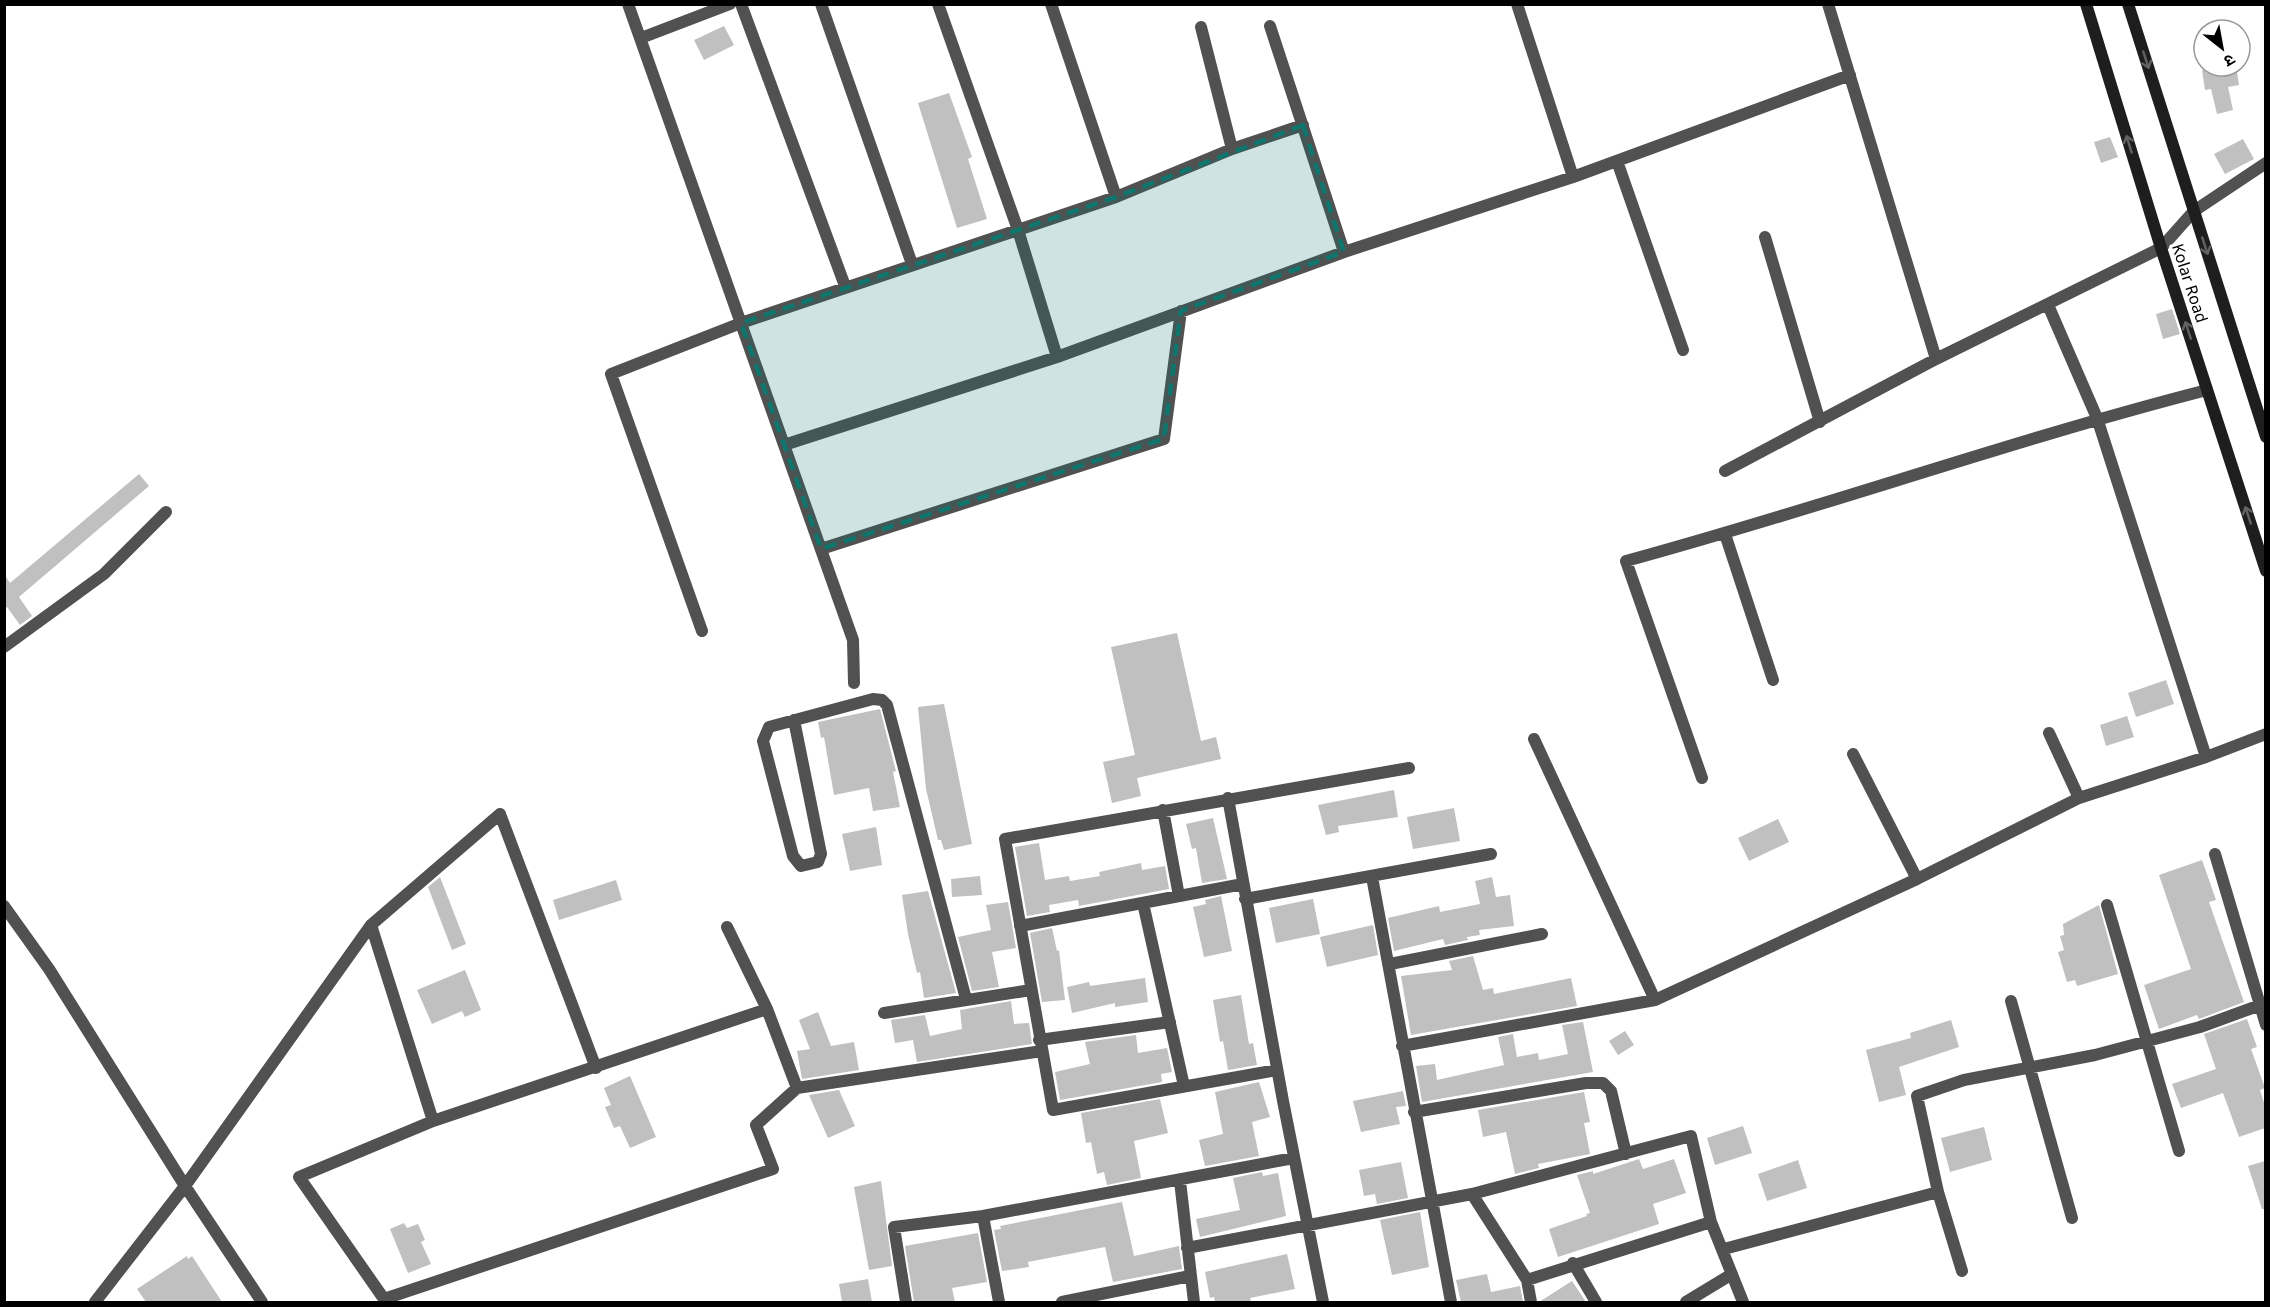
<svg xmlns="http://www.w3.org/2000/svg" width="2270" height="1307" font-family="'Noto Sans','Noto Sans Devanagari',sans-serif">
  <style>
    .building { fill: #c0c0c0 }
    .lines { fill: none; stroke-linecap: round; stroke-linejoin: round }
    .minor { stroke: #515151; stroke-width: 12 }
    .secondary { stroke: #1e1e1e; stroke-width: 12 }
    .oneway { stroke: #626262 }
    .marked { fill: #0f766e; fill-opacity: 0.2; stroke: #0f766e; stroke-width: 4.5; stroke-dasharray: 12 8; stroke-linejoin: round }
    .labels { text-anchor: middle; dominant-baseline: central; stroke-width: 6; stroke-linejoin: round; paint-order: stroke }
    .street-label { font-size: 16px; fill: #000; stroke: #fff }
  </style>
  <rect width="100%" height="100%" fill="#fff"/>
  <path class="building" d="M724,26l10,19 -30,15 -10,-20z
    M2236,66l3,19 -11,2 5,23 -16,4 -6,-25 -6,1 -3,-20z
    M949,93l23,64 -4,2 19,60 -30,9 -39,-125z
    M2110,137l8,20 -17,6 -7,-21z
    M2243,139l11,20 -29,15 -11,-20z
    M2172,309l8,25 -17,5 -7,-25z
    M139,474l10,12 -130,111 13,19 -12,9 -13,-18 -3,2v-35l6,9z
    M1177,633l24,108 15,-4 5,22 -84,19 4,18 -29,7 -9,-41 32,-7 -24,-108z
    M2166,680l8,24 -38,13 -8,-24z
    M944,704l28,140 -28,6 -3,-10h-3l-12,-51 -8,-82z
    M880,709l16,62 -3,1 7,35 -27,4 -4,-23 -35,7 -10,-58 -3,1 -3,-16z
    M2127,716l7,21 -28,9 -6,-21z
    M1394,790l4,27 -60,9 1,6 -13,3 -8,-30z
    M1454,808l6,33 -47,8 -6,-32z
    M1213,818l14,61 -25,4 -6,-35 -4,1 -6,-25z
    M1778,819l11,23 -40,19 -11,-23z
    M876,827l6,38 -32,6 -8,-37z
    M1039,843l6,37 24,-4 1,5 30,-5 -1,-4 42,-9 1,7 23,-4 4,23 -90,17 -1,-6 -29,5 1,7 -23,4 -12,-69z
    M2202,860l14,40 -7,2 35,100 -45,17 -2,-4 -38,14 -15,-44 47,-16 -32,-94z
    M980,876l2,19 -30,2 -1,-18z
    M440,877l26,67 -14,6 -24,-63z
    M1492,877l4,20 14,-2 4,31 -35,4 1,5 -13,2 1,3 -23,5 -2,-6 -49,12 -6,-33 51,-12 1,6 40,-8 -5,-23z
    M616,880l6,20 -63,20 -6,-20z
    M928,891l28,102 -32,5 -4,-26 -3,1 -9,-39 -6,-39z
    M1221,896l11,55 -28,6 -11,-50 13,-3 -1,-4z
    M1313,899l7,35 -44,9 -7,-35z
    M1008,902l8,46 -24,4 7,35 -27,4 -14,-54 33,-7 -5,-25z
    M2099,905l19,69 -41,12 -2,-6 -8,2 -9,-30 6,-2 -4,-14 4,-1 -1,-11z
    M1373,925l5,30 -51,12 -7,-30z
    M1052,928l5,23 2,-1 6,50 -23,2 -12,-69z
    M1473,956l10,34 10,-2 1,6 77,-16 6,28 -166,29 -10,-59 51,-6 -3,-9z
    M465,970l16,40 -16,7 -3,-6 -30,13 -15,-34z
    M1145,978l3,24 -33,5v-4l-43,10 -5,-26 22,-5 1,4z
    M1241,995l8,49 4,-1 4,22 -29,5 -5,-29 -3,1 -7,-42z
    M1011,1001l3,23 15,-1 3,21 -115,18 -4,-22 -18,3 -4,-23 34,-5 5,21 32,-7 -2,-19z
    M818,1012l13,34 23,-4 5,28 -57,9 -5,-28 13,-2 -11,-29z
    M2247,1019l10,28 -6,2 14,39 -5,2 5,16v22l-26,9 -16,-44 -42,15 -9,-24 44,-15 -12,-35z
    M1951,1020l8,27 -60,20 7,28 -27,7 -13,-52 45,-12 -1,-5z
    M1583,1022l10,50 -171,30 -6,-36 19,-2 2,16 67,-15 -6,-28 15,-3 4,23 21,-4 1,7 29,-6 -6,-29z
    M1625,1031l9,14 -16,10 -9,-14z
    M1136,1035l2,18 29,-5 5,24 -11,2 1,8 -102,18 -5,-28 35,-8 -5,-22z
    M630,1076l26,61 -26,11 -10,-22 -6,2 -9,-21 6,-2 -7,-17z
    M1259,1082l11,35 -18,5 7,34 -54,10 -6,-26 24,-6 -8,-42z
    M839,1090l16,36 -27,12 -19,-43z
    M1403,1091l3,15 -10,1 4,17 -39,8 -8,-31z
    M1584,1092l6,30 -6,1 6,31 -52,10 1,4 -24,6 -9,-42 -23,5 -5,-27z
    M1160,1099l8,34 -34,8 7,37 -34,7 -3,-13 -7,2 -6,-32 -5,1 -5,-30z
    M1743,1126l9,27 -37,12 -8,-27z
    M1984,1127l8,33 -42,12 -9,-34z
    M1639,1159l4,10 31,-10 12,34 -33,11 6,20 -101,33 -9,-28 38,-13 -1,-2 4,-1 -13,-38 16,-4v3z
    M1798,1160l9,28 -40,13 -9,-27z
    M2265,1161v48h-3l-14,-43z
    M1401,1162l7,36 -31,6 -2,-10 -11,2 -5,-26z
    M1262,1172l1,4 15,-3 8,43 -86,21 -4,-18 44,-9 -7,-32z
    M881,1181l11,85 -23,4 -15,-83z
    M1122,1202l12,54 45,-10 3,23 -69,13 -8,-35 -77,15 1,5 -27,4 -8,-41 7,-1 -1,-3z
    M1420,1212l9,55 -37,8 -12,-55z
    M404,1223l3,5 11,-4 7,16 -4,2 10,22 -23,9 -18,-44z
    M978,1233l9,49 -35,6 3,14h-41l-9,-56z
    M1287,1254l8,35 -45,9 1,4h-36l-1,-5 -4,1 -5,-26z
    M187,1256l1,3 4,-3 30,46h-76l-9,-13z
    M1487,1274l4,18 29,-6 3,16h-62l-5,-22z
    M868,1279l4,23h-30l-3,-18z
    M1572,1281l14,21h-47z"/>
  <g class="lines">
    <path class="minor" d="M628,4l225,636 1,43
      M741,4l104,282
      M821,4l91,260
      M938,4l80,226 39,127
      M1051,4l65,193
      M1517,4l56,173
      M1828,4l108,355
      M1270,26l74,226
      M1201,27l31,122
      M641,38l89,-34
      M1617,161l66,189
      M1765,237l55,185
      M2048,305l49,113 109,339
      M784,445l273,-88 287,-105 229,-75 277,-102
      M1725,471l211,-112 225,-111 33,-37 72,-48
      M1725,534l48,146
      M821,549l343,-110 17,-128
      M702,631l-91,-257 130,-51 375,-126 116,-48 71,-24
      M4,647l100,-73 62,-62
      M794,720l27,134 -3,8 -17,4 -8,-10 -30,-115 6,-14 104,-28 9,1 5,5 79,294
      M2049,733l30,65
      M1534,739l121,261
      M1853,754l64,125
      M1702,778l-76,-217c195,-53 386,-121 581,-171
      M1228,798l55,303 40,201
      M1163,810l16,86
      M2215,854l51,171
      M1372,877l79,425
      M1245,899l246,-45
      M1143,903l41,183
      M2107,905l72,246
      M4,906l45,63 136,217 -90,116
      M371,925l62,196
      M1020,926l223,-42
      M727,927l40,82
      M1390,964l152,-30
      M2011,1001l61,217
      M884,1013l147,-23
      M1039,1040l131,-18
      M1402,1046l253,-46 262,-121 162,-81 127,-41 60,-23
      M1277,1070l-224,40 -48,-271 404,-71
      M797,1088l-41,37 17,44 -389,130 -85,-122 134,-56 334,-112 30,79 245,-37
      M1414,1112l172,-29h17l8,8 15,63
      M1180,1181l14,121
      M1472,1194l55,86 4,22
      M983,1216l16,86
      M1187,1248l285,-54 219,-58 20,86 32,80
      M1724,1249l214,-57
      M1573,1263l23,39
      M1962,1271l-24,-79 -21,-96 47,-16 131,-25 105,-28 66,-24
      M1527,1280l184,-58
      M262,1302l-77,-116 186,-261 129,-111 96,254
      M906,1302l-12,-75 89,-11 311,-58
      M1062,1302l128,-26
      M1686,1302l46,-28"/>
    <path class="secondary" d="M2086,4l75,244 105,323
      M2128,4l138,433"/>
  </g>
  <defs><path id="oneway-shaft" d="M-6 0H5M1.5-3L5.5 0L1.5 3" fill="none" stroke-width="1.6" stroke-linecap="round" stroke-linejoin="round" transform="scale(1.5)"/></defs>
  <g class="oneway">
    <use href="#oneway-shaft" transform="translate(2146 60) rotate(72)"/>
    <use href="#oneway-shaft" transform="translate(2129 144) rotate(-107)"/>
    <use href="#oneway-shaft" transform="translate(2205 246) rotate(72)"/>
    <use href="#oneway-shaft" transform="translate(2188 330) rotate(-108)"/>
    <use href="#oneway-shaft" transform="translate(2248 515) rotate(-108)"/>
  </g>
  <path class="marked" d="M1303,125l41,127 -163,59 -17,128 -343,110 -80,-226 375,-126z"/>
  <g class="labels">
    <g class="street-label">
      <text transform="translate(2190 283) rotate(72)">Kolar Road</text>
    </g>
  </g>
  <rect width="2270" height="1307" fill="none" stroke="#000000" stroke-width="12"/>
  <g transform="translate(2222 48) rotate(149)"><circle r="28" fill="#ffffff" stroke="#999999" stroke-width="1.5"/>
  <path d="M0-4.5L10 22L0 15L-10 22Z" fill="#000000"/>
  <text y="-9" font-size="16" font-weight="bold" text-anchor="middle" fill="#000000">उ</text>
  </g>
</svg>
